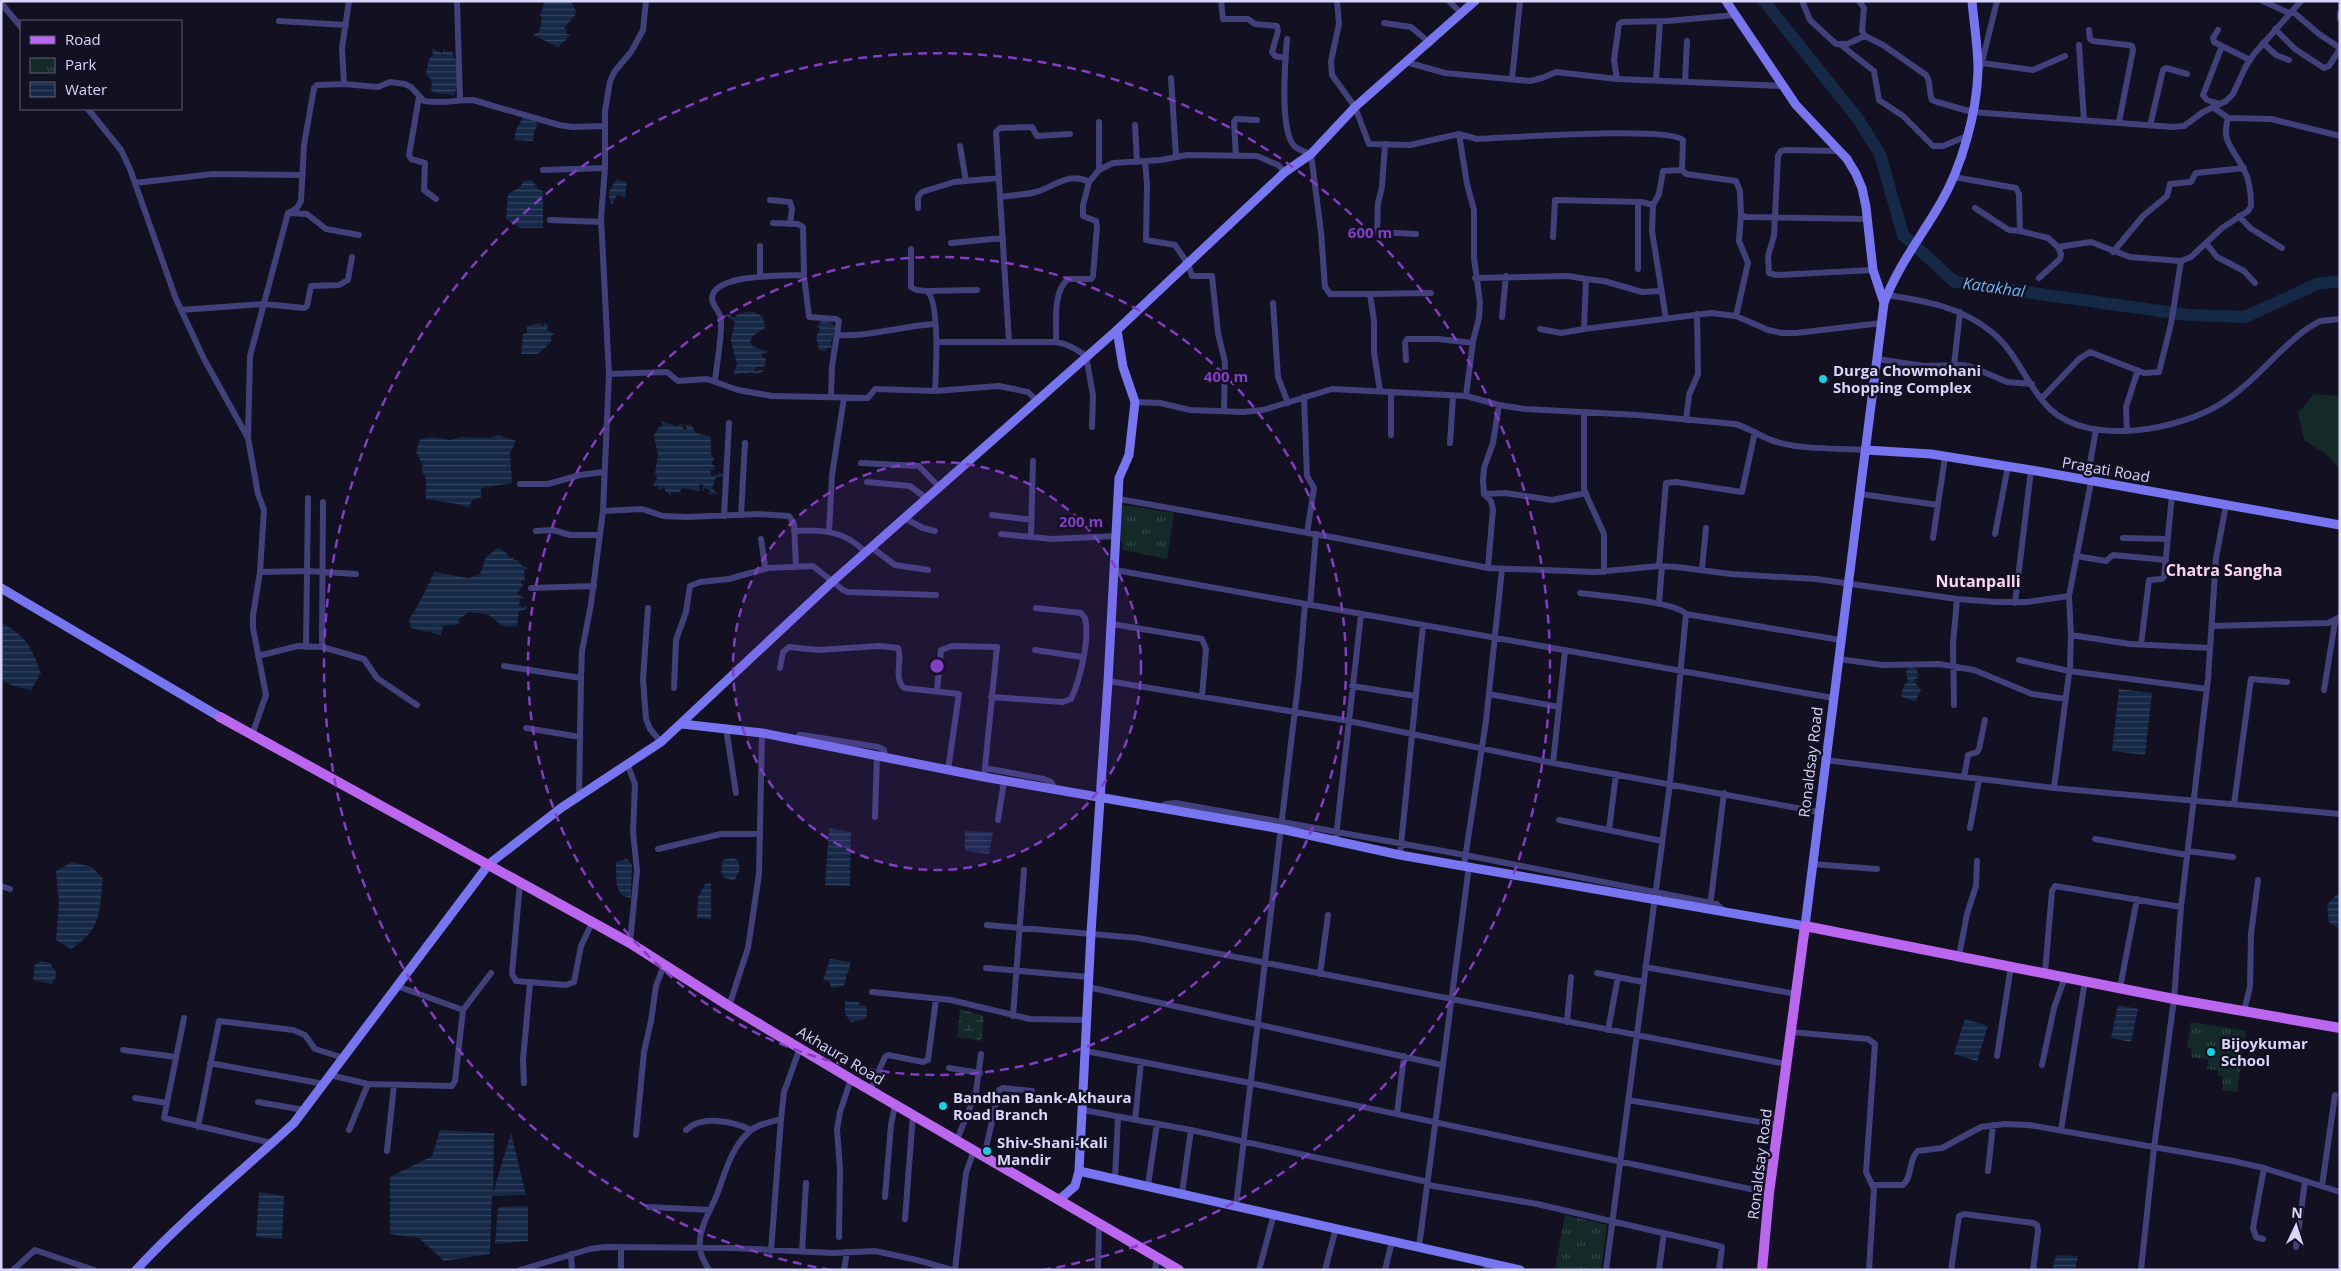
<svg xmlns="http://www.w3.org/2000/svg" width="2341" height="1271" font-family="'Open Sans',sans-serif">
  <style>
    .wetland { fill: url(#wetland-marsh) }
    .park { fill: url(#park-tufts) }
    .garden { fill: #132a29 }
    .water { fill: url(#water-rules) }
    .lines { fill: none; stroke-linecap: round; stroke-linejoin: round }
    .river { stroke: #152846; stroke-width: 12 }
    .street { stroke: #41407b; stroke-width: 6 }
    .secondary { stroke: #7775f0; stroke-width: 9 }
    .primary { stroke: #bb66ef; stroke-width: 10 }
    .ring { fill: none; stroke: #843dc5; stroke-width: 2.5; stroke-dasharray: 9 6 }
    .poi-dot { fill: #18d0e2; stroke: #121021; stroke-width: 2 }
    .labels { text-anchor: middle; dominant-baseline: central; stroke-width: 5; stroke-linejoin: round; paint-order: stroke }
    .poi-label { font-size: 15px; font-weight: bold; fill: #d8d4fa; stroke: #121021; text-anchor: start }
    .street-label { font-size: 15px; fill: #d8d4fa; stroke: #121021 }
    .water-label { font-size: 16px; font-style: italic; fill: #6db4f0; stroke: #121021 }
    .neighbourhood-label { font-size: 16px; font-weight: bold; fill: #fbd6ee; stroke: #121021 }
    .centre { fill: #843dc5; stroke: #121021; stroke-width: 2.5 }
    .ring-label { font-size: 15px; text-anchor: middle; font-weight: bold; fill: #843dc5; stroke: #121021; stroke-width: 5; stroke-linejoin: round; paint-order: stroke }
  </style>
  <defs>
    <pattern id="wetland-marsh" width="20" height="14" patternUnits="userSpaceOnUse" patternTransform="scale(1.25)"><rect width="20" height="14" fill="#132a29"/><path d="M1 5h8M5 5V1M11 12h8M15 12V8" fill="none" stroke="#354849"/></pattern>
    <pattern id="park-tufts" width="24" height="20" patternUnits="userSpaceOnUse" patternTransform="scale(1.25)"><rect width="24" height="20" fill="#132a29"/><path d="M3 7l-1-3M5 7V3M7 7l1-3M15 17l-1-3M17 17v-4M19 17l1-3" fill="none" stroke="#354849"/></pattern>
    <pattern id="water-rules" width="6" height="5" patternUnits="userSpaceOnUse" patternTransform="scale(1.25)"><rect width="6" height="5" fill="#152846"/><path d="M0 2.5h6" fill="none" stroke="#364662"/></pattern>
  </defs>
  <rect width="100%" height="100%" fill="#121021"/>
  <path class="wetland" d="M960,1009l24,7 -3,25 -24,-4z"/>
  <path class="park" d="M1122,505l52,8 -7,46 -44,-9 -3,-15z
    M2191,1022l55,9 -9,61 -15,-2 1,-13 -5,-1v-6l-11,-1 1,-10 -18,-2 2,-8 -5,-1z
    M1565,1215l42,10 -6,45h-46z"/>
  <path class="garden" d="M2314,394l26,2v73l-14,-15 -22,-14 -6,-27z"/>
  <path class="water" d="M544,1h27l6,12 -13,15 3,2 -1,4 5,1 -13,12 -25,-12 6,-3 3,-15 -3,-3 3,-1z
    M432,48l10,5 2,-5 1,4 6,-1c8,10 10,32 3,44l-20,-2 -3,-3 1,-10 -6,-6 3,-15 4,-4z
    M524,115l8,2 6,8 -4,6 -1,10 -18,-1v-8z
    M532,180l7,10 4,1v37h-23l-14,-9 2,-25 12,-7 4,-6z
    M617,180l10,2 -2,15 -8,-2 -5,10c-6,-8 -2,-18 5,-25z
    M752,311l11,6 2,11 -12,8 -3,6 2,4 17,6 -8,2 1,3 4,1 -1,8 -8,1 -3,4 2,1 3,-3 5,2 -7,3 -8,-2 -2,2 -6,-1 -6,2 -1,-2 3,-8 -6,-25 4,-18 -10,-7 4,-1 5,4 4,-4z
    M822,321l8,1 6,5 -5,15 1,7 -3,-2 -5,4 -5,-1 -3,-13 4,-9 -4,-1z
    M540,323l3,4 1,-4 4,2 -1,5 7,4 -3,2v6l-13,12h-17l2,-20 4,-1v-7z
    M661,421l15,5 6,-2 2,6 3,-1 -2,-4h6l5,8 15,4v17l3,5 -3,5 4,2 -1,4h-4l2,6 9,-3 8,4h-13l-4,12 7,5h-12l4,-3 -6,-3 -2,3v-7l-4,1 1,6 -18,-3 -3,5 -8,-1v4l-6,-5v-3l-6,2 -1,-6 -2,3 -3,-2 4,-7 -2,-4 3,-19 -4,-20 5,-8 4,-2z
    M499,435l17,6 -6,12 2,30 -31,5v9l-8,3 -5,8c-12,-6 -28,-6 -42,-9v-20l-5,-10 2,-4 -7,-13 4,-13 14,-2 16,3 11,-3 27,1z
    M498,548l8,4 3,6 6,-1 -2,3h5l4,6 7,2 -5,2 1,10 -5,2 3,3 -6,9 9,5 -6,-1 -1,7 5,3 1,-3 2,1v3l-8,2 -2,15c-18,2 -14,-1 -27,-10 -4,-3 -15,-3 -21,-4l-11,8 2,4 -17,2 -2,9 -30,-7 -2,-9c7,-8 21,-37 25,-47l35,6 11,-4 6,-17z
    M1,623c25,12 31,25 40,50l-10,17 -15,-3 -15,-7z
    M1910,666l7,3 1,8 -4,4 7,9 -6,12 -14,-6 3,-11 4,-3 -2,-11z
    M2119,689l33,4 -7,62 -33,-4z
    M829,828l22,4 -1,54 -25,-1z
    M965,831l28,1 -4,22 -24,-3z
    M732,858l6,2 2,9 -6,12 -11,-4 -2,-6 2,-11z
    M627,859l5,6 -1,33c-18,-2 -14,-21 -15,-36z
    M72,862l20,5 11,12c-5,36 0,48 -32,70l-15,-9 3,-35 -3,-34z
    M711,883v36l-14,-1 1,-21 7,-13z
    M2336,895h4v34l-11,-7 -2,-17z
    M830,959l21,3 -7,24 -13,2 -1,-6 -7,-2z
    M40,961l10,2 7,11 -5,10 -19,-4 2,-15z
    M845,1001l14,1v3l8,1 -1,13 -15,3 -6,-8z
    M2118,1005l20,4 -7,33 -20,-4z
    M1965,1019l23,7 -11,35 -23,-7z
    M440,1130l54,3 -1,60 18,-60 15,62 -34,1 -2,58 -46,7 -25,-23 -29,-4v-57l42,-21z
    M259,1192l25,4 -2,43 -26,-2z
    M528,1206v35l-33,3 3,-37z
    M2056,1255l22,1 -3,14h-23z"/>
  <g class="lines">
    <path class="river" d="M1764,1l94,118 22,35 23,81 52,47 234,33 56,2 72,-33 23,-3"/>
    <path class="street" d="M457,1l3,99
      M1221,1l2,18h25l7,5 22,2 1,5 -6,21 3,4 10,2
      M1337,1l2,23 -8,37 1,14 23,32 14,37 41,1 49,-11 18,5c31,-1 190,-13 206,1l-1,30 4,4 50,7 4,10 1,24 5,2 120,2
      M1449,1l13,13
      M1802,1l8,19 26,24h11l18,-8
      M1859,1l5,7 -2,23 3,5 18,9 43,30c6,8 2,17 6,25l5,2 35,10 201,15 11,-1 19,-14 23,-11 7,-7 13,-28 8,-12 47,-53
      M2263,1l26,12
      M1,3l20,24
      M2292,11l27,23 21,14
      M2340,13v6
      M279,21l67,4
      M1384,23l27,4 19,16
      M2275,29l20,20 29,19 5,-2 11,-17
      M2089,30l1,9 3,2 35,4 4,1 1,4 -14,72
      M2218,30l-5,8 1,4 36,18
      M1287,39c-2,24 -7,84 5,104 4,7 12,8 19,11l10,78 4,55 5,7h40l4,27v31l6,39
      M2263,43l13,12 13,5
      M1841,45l33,26 5,29 24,16 30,30h10l24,-10
      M2079,45l5,75
      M1406,62l39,11 85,8 12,-3 14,-6 61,7 166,7
      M1982,63l51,7 32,-14
      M1981,66l16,-65
      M1171,78l5,78
      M1512,79l8,-78
      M1617,79l-3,-19 5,-36 3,-2 45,-1 69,-6
      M1656,80l4,-59
      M1685,82l2,-41
      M344,84l34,3 12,-5 15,2 6,3 13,14c21,3 31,-1 49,-1l86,25 13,2 33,-1
      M419,97l-10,58 2,4 14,4 -1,27 12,9
      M2220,104l-13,-4 -4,-5 19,-49
      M2213,107l15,11 43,1 69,17
      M88,109l33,41 9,19 46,130 28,60 44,79 10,56 6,16 -4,62 -7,43v13l13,67 -14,40
      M1135,125l2,37
      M2150,126l13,-56 3,-2 21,6
      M1459,134l8,50 7,26v48l6,44 -1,16 -6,23 -7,55
      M1385,144l-3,43 -4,16 -1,29 39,2
      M960,146l6,35
      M1839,151l-53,-1 -5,1 -3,5 -4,80 -6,20 1,17 7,2 97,-5
      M1236,156l-2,-34 2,-3 21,1
      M1145,161l2,24 -1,55 29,5 13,19 4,12h20l6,57 7,29 -1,49
      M543,170l62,-2
      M1099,170v-48
      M1954,177l62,11 3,6 1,37 28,7 10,9 33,-5 39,15 51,4 10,-4 31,-29 26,-17 3,-5c0,-12 -2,-28 -8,-38 -10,-20 -22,-26 -15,-50
      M135,183l78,-9 90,1
      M1000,197c12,-2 25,-2 36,-5 18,-5 33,-21 53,-10
      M770,200l20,2 2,7 -2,15
      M1638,202v67
      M918,208v-11l4,-5 32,-10 45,-4
      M1975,208l34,22 11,1
      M289,213l18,1 19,15 33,6
      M2239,216l11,12 32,20
      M550,220l51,2
      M773,223l25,1 5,3 1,49
      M1553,237l2,-37 86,2 12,3
      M951,243l52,-5
      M2206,243l11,14 27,14 11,12
      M911,249v38l5,3 11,1c13,11 9,82 8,100l64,-5 29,6 9,9
      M2113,252l30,-36 24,-20 3,-12 21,-2 5,-9 48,-5
      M760,276v-30
      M1475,278l93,-2 18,3 -2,50 127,-16 25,3 32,14 14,3h14l86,-10
      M2039,278l21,-19 1,-5 -3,-7
      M1586,279l18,2 38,11 19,-1
      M927,291l50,-1
      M1370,294l61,-1
      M1887,295c39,6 75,12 106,38 25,21 34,54 57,76 40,38 130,21 172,-6 32,-20 55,-53 86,-75l12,-7 20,-2
      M1273,303l5,74 10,26
      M181,310l83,-6 40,4 3,-2 4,-20 28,-1 9,-5 4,-23
      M1736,316l12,-53 -9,-22 2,-26
      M1502,317l4,-41
      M1666,319l-14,-88 1,-26 6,-11 4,-23 19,-1
      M1540,329l21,4 23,-4
      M837,335c33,2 64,-9 97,-11
      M937,342h119c12,2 20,7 30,14l7,39 -1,32
      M1009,342l-13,-210 4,-4 32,-1 5,9 33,-2
      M1056,342c1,-20 -4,-49 12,-63h23l2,-3 4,-50 -1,-5 -13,-5v-11l6,-23 10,-12 14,-7 48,-3 26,-5 70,1 21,9 7,7
      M1877,359l47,7 38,-1 10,2 35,15 25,2
      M1406,360l-1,-17 2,-4h31l35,4
      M1954,365l6,-53
      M609,374l58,-2 11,9 29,-2 31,11 34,6 96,2 7,-9 60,2
      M715,381c2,-20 7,-42 6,-62 -1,-9 -12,-15 -8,-25 8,-20 70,-18 89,-19l2,1 5,41 27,2 3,2 -7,46 -1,29
      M1304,397l3,79 7,12 -7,45
      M2042,398l37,-39 11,-7 54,21 15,-1 12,-48 10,-63
      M1135,402l25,1 30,7 53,2 20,-2 69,-21 134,7 33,9 26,4 113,6 97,9c15,4 27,14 42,18 28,8 60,6 89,8
      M1584,414v76l20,44v38
      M1686,420l3,-25 9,-21 -1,-60
      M2127,431l-1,-24 12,-37
      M1391,435v-43
      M248,436l2,-80 38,-143 9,-5 4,-7 3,-56 10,-57 3,-3 27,-1 -2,-36 7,-47
      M1450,443l3,-47
      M861,463l58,3 20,21
      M2087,481l9,-52
      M867,482l43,4 16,12
      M520,484h28l32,-9 24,-3
      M1484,494l21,-1 47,7 34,-7
      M1860,494l78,11
      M1119,499l223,40 146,29 107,4 64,-6 18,1 54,7 85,5 141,20 39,3h31l42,-6
      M603,511l39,-2 21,7 24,1 71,-3 31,2 5,8 2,43
      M741,515l4,-72
      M992,515l40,5
      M724,516l5,-93
      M904,518l19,10 12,3
      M536,531l17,-1 17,5h30
      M794,531c27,-2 52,0 71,21
      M829,532l3,-57 12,-77
      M1001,534l51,5 65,-3
      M1995,534l13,-68
      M1031,535l2,-74
      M1933,538l12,-81
      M2123,538l45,1
      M761,539l4,27 3,2 45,-2 30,24 5,2 88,3
      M871,547l24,18 33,5
      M2076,556l30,5 7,-6 53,5
      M1659,566l7,-83 10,-1 66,10 13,-60
      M1488,568l5,-59 -2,-8 -7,-7 -1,-13 1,-13 9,-25 6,-38
      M1702,569l4,-41
      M1115,570l718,128
      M260,572l46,-1 50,3
      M531,588l63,-2
      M1580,593c20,3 95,8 106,21l-16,169 -64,487
      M1659,603l3,-37
      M2015,603l16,-133
      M1310,605l6,-71
      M648,608l-5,71 3,40 4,10 11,13
      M1686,614l154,26
      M1112,624l90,15 4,10 -4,48
      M2212,626l116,-3 12,-6
      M2071,635l59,9 80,4
      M2141,645l8,-65 13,-1 2,-2 8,-82
      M306,647l2,-149
      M322,647l1,-145
      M1035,650l47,7
      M258,656l40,-10 24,1 42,12 13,19 40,27
      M1838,659l45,6 56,-1 35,6 58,24 34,5
      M2019,660l50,11 138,18
      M504,666l77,12 -2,119
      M780,668l3,-16 6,-5 29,3 61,-4 19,2c5,12 -5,29 6,40l55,6 -11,76
      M581,678l1,-27 9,-47 12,-93 6,-137 -8,-156 4,-50v-57l5,-30 5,-10 16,-19 12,-22 3,-29
      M1108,681l241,40 204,42 266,49
      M1352,686l63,10
      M674,688l2,-48 10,-28 4,-26 10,-4 29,-3 39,-11
      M937,690l4,-40 11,-4 45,1 -13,130
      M2324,690l11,-68
      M1489,694l70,13
      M991,697l72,5 8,-3c9,-19 19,-60 14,-81l-4,-5 -45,-5
      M1954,705l-1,-61 4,-45
      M526,728l54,9
      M726,728l10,65
      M797,739l2,-4h3l76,12 6,3 1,6
      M1825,760l229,28 286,26
      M1553,763l12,-112
      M628,766l7,18 -2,48 4,39 -7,72
      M985,768l59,11 7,3 4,7
      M1964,777l4,-22 9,-3 2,-3 6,-29
      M2054,788l16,-122 1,-31 -2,-39 22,-114
      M2234,804l17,-125 36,3
      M1160,807l6,-3 10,-1 289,52 252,49 7,7
      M875,817l2,-62
      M998,820l6,-39
      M1559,820l103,21
      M1970,828l9,-49
      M1609,830l7,-56
      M1336,837l25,-223
      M2095,839l92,16
      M658,849l63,-15h38
      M2188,851l45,6
      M1400,855l23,-230
      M1812,864l65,5
      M1464,865l22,-144 16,-152
      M520,882l-8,92 4,7 50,4 8,-3 7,-36 11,-23
      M1,886l9,3
      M1710,907l14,-114
      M987,925l151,13 648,126
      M1959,956l8,-42 9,-28 1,-25
      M1645,967l151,27
      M986,968l103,9
      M1597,973l46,9
      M2045,973l7,-82 3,-5 126,21
      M1320,974l8,-59
      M397,986l66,24
      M1088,987l354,78
      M2120,988l17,-89
      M872,992l79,8 79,19 57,1
      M729,1006l19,-58 11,-74 3,-141
      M2244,1011l6,-24 1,-53 7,-54
      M1013,1016l11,-146
      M184,1018l-20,100 108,25
      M1567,1022l4,-45
      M1608,1030l10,-53
      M1791,1032l77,7 7,5 -9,128 8,17 -5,81
      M123,1050l53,7
      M1086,1051l164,32 519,110
      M1997,1056l14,-90
      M210,1063l114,21
      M2042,1065l12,-57 11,-31
      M949,1068l31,5
      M330,1075l38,9 84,2 3,-5 8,-71 28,-37
      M524,1083l-1,-23 7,-77
      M870,1090l15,-33 3,-2 35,7 5,-2 8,-61
      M135,1098l32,5
      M1628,1100l150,25
      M258,1102l46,8
      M1083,1110l108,20 237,52
      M1397,1114l7,-58
      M1135,1120l6,-58
      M198,1127l21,-106 74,9 12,5 10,14 29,9
      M349,1130l19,-46
      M686,1130c16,-15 47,-9 65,0
      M2061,1130l24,-149
      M636,1135l8,-83 7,-31 5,-35 8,-21
      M957,1140l19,-48 5,-38
      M387,1151l7,-66
      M984,1157l15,-67 4,-2 29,3
      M1988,1171l5,-46
      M1115,1179l3,-62
      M1148,1185l9,-61
      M1428,1185l109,19 178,41 7,2 -3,23
      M1872,1185h31c10,-9 5,-25 15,-34l24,-3 39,-21 24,-3 24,1 204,36 31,7 76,24
      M2322,1186l13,-91
      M1182,1193l9,-63
      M885,1197l6,-72 4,-20
      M1236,1206l63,-530 6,-72
      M649,1207l61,3
      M905,1219l8,-105
      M839,1237l1,-67 -3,-41 3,-17 11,-33
      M2263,1239l-7,-2 -3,-9 11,-60
      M1419,1247l50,-381
      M2296,1247l9,-65
      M771,1251l10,-132
      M802,1252l4,-69
      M571,1254l1,16
      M13,1270l22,-20 59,20
      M520,1270l70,-21 14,-2 127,1 102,5 42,-2 42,9 35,10
      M621,1270v-23
      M709,1270c-4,-7 -9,-14 -9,-22 -2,-18 9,-35 16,-51 9,-23 14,-48 33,-65 8,-8 22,-10 32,-13l3,-27 16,-44
      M844,1270l3,-18
      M955,1270l11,-97 8,-23
      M1098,1270l1,-47
      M1155,1270l2,-13
      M1259,1270l15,-56
      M1325,1270l11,-42
      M1385,1270l7,-29
      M1486,1270l2,-8
      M1659,1270l5,-37
      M1951,1270l8,-54 5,-2 69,9 4,2 1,6 -5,39
      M2141,1270l13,-122 20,-149 7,-92 27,-228 8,-121 10,-53"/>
    <path class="secondary" d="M1726,1l70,104 51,54 9,15 6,14 4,19 7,63 11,33
      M1866,450l65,4 100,16 309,55
      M1,588l219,129
      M682,724l80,9 222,44 297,52 119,26 405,71 79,-623c13,-36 37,-66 56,-99 22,-37 37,-92 38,-134 0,-23 -4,-46 -6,-69
      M1079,1171l441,99
      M1059,1200l16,-14 4,-15 12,-238 17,-252 11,-203 10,-23 6,-53 -12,-35 -6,-37
      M136,1270c49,-53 105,-98 158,-147l195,-259 72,-56 100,-66 171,-160 285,-252 168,-158 26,-18 44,-47 120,-106"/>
    <path class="primary" d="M220,717l410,226 99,63 122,73 328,191
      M1762,1270l7,-77 36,-267 369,73 166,29"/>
  </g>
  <circle cx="937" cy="666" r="204" fill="#843dc5" fill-opacity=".12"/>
  <g class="ring">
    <circle cx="937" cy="666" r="204"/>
    <circle cx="937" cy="666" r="409"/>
    <path d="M831 1270A613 613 0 1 1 1043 1270"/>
  </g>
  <g class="poi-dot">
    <circle cx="1823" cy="379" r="5"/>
    <circle cx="2211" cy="1052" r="5"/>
    <circle cx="943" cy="1106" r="5"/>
    <circle cx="987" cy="1151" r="5"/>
  </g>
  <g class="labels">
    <g class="poi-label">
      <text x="1833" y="370">Durga Chowmohani<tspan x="1833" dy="17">Shopping Complex</tspan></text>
      <text x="2221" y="1043">Bijoykumar<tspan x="2221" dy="17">School</tspan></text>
      <text x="953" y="1097">Bandhan Bank-Akhaura<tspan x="953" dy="17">Road Branch</tspan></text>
      <text x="997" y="1142">Shiv-Shani-Kali<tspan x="997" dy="17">Mandir</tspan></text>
    </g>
    <g class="street-label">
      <text transform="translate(2106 469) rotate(10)">Pragati Road</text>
      <text transform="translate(1810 762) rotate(-83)">Ronaldsay Road</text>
      <text transform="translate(841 1055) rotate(31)">Akhaura Road</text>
      <text transform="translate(1759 1164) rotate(-83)">Ronaldsay Road</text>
    </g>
    <g class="water-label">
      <text transform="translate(1994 287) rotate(8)">Katakhal</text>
    </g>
    <g class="neighbourhood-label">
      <text x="2224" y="570">Chatra Sangha</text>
      <text x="1978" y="581">Nutanpalli</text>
    </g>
  </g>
  <circle cx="937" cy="666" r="8" class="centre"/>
  <g class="ring-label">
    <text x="1370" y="238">600 m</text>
    <text x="1226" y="382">400 m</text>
    <text x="1081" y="527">200 m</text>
  </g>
  <rect width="2341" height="1271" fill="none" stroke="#d8d4fa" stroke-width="5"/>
  <rect x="20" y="20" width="162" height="90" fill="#121021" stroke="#615e78"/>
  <rect x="30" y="36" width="25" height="8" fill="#bb66ef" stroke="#615e78"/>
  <text x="65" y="45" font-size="15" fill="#d8d4fa">Road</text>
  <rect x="30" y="58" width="25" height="15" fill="url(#park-tufts)" stroke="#615e78"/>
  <text x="65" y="70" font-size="15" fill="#d8d4fa">Park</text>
  <rect x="30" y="82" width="25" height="15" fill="url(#water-rules)" stroke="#615e78"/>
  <text x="65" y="95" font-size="15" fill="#d8d4fa">Water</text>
  <g transform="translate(2296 1226) rotate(4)" stroke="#121021" stroke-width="4" paint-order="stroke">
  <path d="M0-4L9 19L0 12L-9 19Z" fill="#d8d4fa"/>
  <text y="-8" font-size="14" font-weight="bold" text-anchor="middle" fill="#d8d4fa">N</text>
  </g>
</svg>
